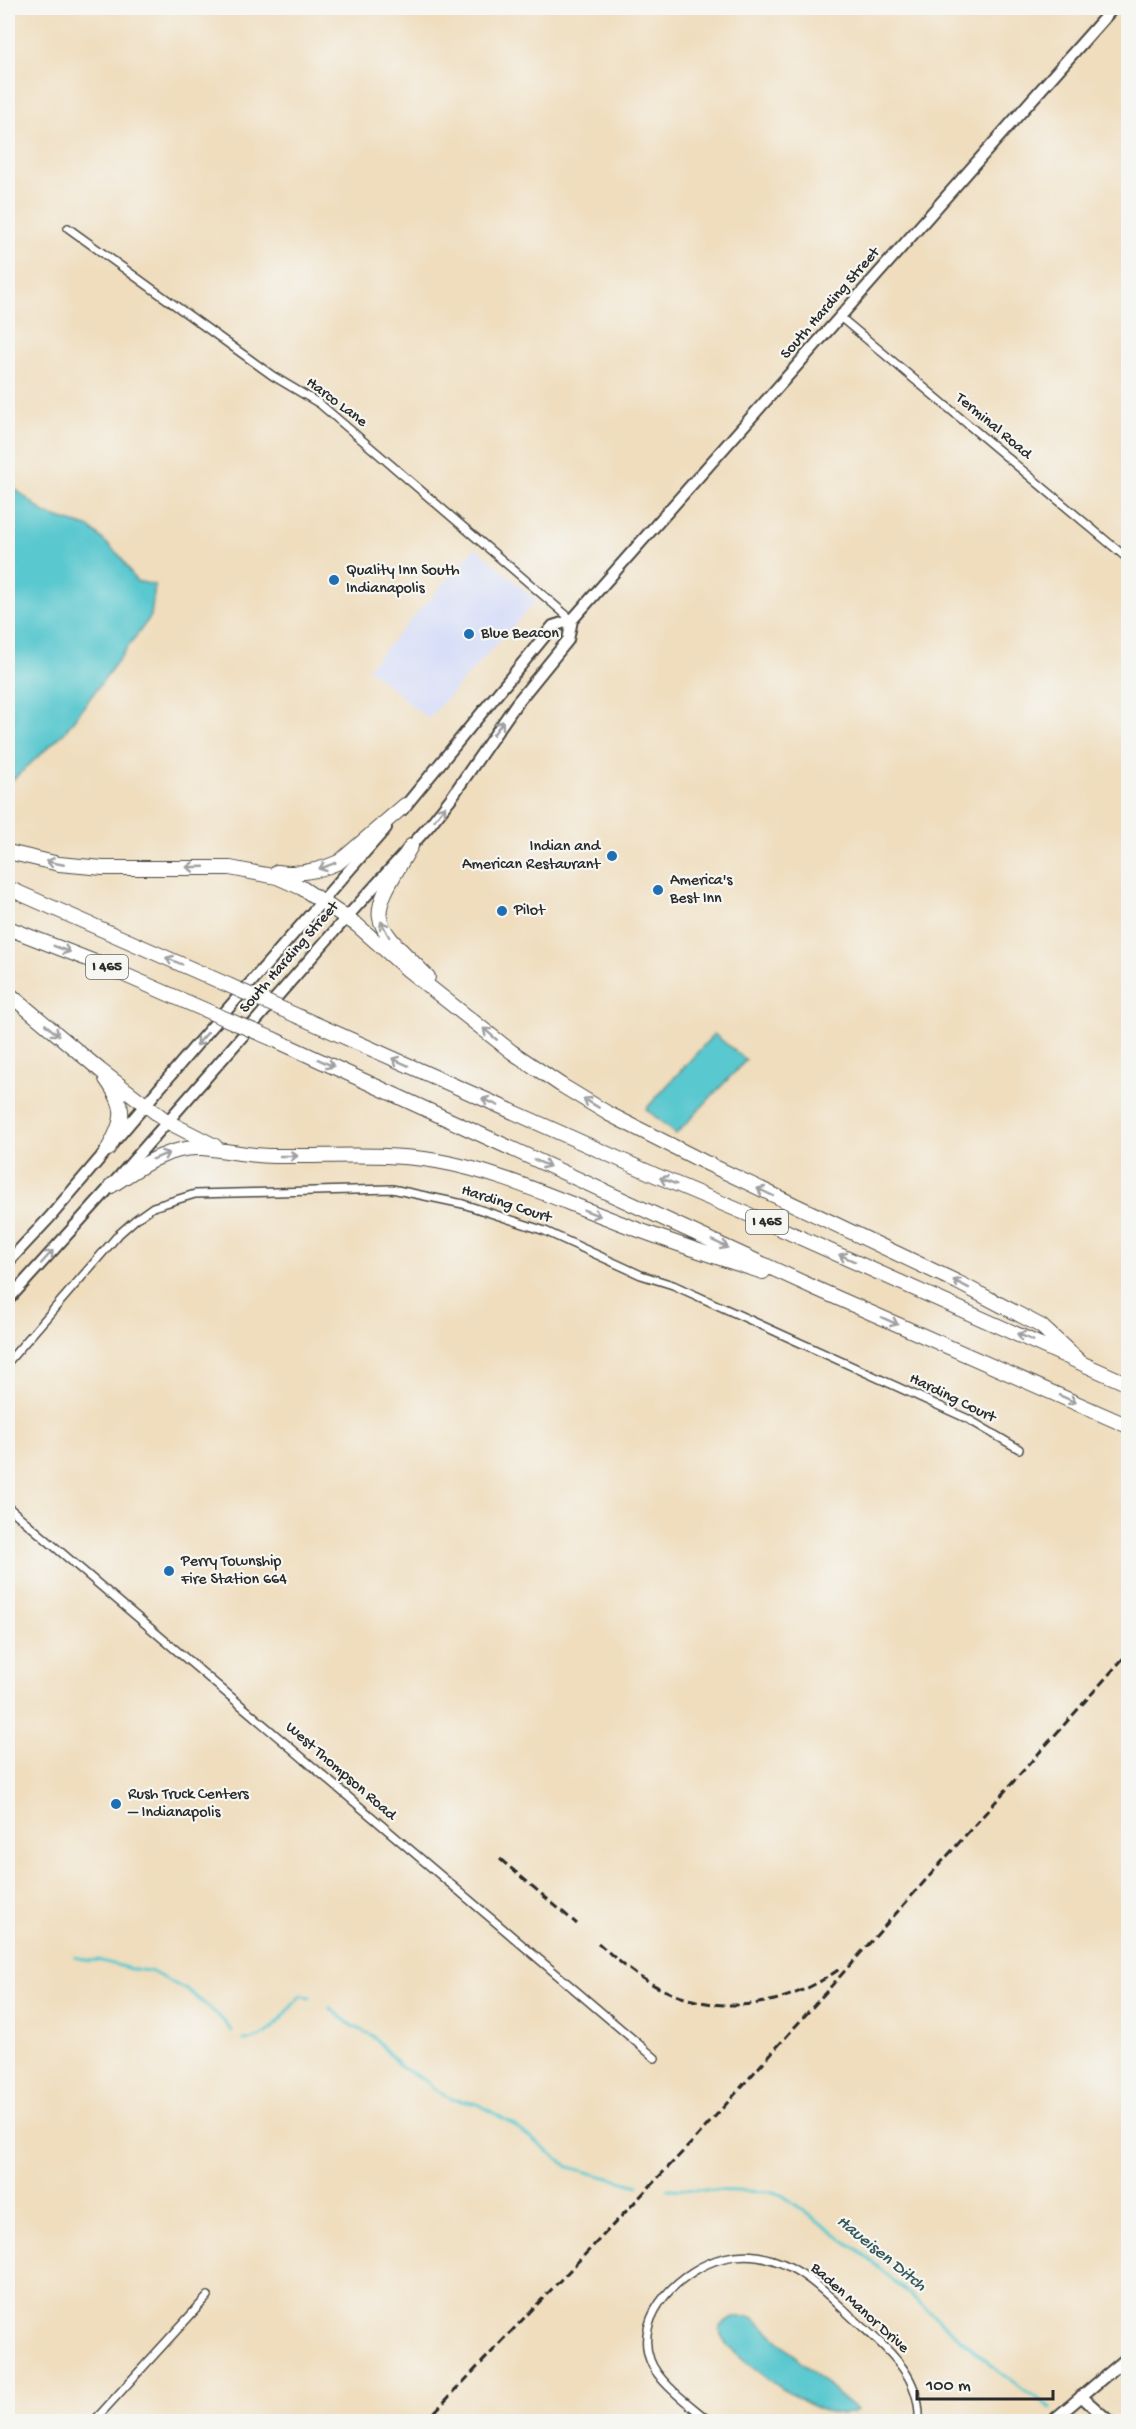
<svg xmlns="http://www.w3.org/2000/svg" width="1136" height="2429" font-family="'Gochi Hand',sans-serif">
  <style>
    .built { fill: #d1d9f9 }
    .water { fill: #5ac8cf; stroke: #427a7d; stroke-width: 1.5 }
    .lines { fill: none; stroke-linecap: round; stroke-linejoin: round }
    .stream { stroke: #5ac8cf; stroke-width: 3 }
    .minor-casing { stroke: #484641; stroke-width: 10 }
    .secondary-casing { stroke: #484641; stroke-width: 14 }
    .primary-casing { stroke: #484641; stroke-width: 14 }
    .motorway-casing { stroke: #484641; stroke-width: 16 }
    .minor { stroke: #fff; stroke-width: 7 }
    .secondary { stroke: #fff; stroke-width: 10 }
    .primary { stroke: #fff; stroke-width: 10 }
    .motorway { stroke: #fff; stroke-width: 14 }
    .rail { stroke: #2b2b2b; stroke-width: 3; stroke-dasharray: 9 4.5; stroke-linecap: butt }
    .motorway-bridge-casing { stroke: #484641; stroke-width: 16; stroke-linecap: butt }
    .motorway-bridge { stroke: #fff; stroke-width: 14 }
    .oneway { stroke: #a0a0a0 }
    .poi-dot { fill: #1f6fb2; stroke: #f6f6f2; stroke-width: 2 }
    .labels { text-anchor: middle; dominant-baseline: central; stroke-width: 4.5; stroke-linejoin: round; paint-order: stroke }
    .shield { fill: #f6f6f2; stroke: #686867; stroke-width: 1.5 }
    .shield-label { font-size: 15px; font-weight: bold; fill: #2b2b2b }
    .street-label { font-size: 16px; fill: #2b2b2b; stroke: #f6f6f2 }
    .poi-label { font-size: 16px; fill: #2b2b2b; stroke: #f6f6f2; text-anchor: start }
    .water-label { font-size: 18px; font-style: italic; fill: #395a5c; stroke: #f6f6f2 }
  </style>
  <rect width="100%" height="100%" fill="#f6f6f2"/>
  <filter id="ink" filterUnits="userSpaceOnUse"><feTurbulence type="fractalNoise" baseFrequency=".0167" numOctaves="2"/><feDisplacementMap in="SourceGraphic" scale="12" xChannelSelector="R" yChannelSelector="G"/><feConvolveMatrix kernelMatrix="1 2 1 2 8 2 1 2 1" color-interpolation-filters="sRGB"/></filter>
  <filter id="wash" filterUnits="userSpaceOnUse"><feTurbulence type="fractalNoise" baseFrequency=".008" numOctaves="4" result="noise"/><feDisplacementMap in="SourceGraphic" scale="24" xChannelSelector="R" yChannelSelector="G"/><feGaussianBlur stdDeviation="1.35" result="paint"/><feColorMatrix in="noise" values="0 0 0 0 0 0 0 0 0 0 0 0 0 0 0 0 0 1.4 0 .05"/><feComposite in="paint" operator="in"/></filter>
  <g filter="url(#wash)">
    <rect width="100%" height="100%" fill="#efddbd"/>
    <path class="built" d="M476,547l60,54 -108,118 -60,-51z"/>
    <path class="water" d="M8,483l38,31 44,14 31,29 15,24 19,4 -4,31 -87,117 -56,51z
      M714,1034l32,26 -70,74 -30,-25z
      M737,2317h15l5,4 72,66 28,23c-33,19 -104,-42 -129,-64 -12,-16 -11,-22 9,-29z"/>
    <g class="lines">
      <path class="stream" d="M75,1957l14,4 9,-1 33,9 19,2 40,21 29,24 13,15
        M330,2008l22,18 20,9 29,32 27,15 3,5 20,12 27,5 33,19 58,44 69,19
        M244,2040c25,1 42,-28 57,-45l9,3
        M668,2189l105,3 9,3 80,58 137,119 52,36"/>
    </g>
  </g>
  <g filter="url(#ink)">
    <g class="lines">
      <g class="minor-casing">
        <path id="minor" d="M68,228l205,148 47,28 252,216
          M839,316l289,243
          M8,1362l111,-128 17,-15 17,-12 42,-13 197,-5 71,15 82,27 96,44 32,10 295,134 51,30
          M8,1507l647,551
          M93,2422l115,-126
          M710,2422c-18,-16 -52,-39 -60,-62 -17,-46 33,-92 74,-102 16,-4 34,-3 49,2 36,11 63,44 91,68 29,26 57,51 55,94"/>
      </g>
      <g class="secondary-casing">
        <path id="secondary" d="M1081,2396l29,26
          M1051,2422l77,-65"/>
      </g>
      <g class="primary-casing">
        <path id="primary" d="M402,810l151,-184 19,-6
          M8,1262l42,-45 147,-173 189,-216
          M8,1300l103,-114 235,-268 83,-92 22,-28 65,-94 52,-64 4,-20 541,-612"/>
      </g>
      <g class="motorway-casing">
        <path id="motorway" d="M411,846c-44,75 -45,70 17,131
          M8,852l51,12 44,4h127l47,9 25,11 55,37 51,45 104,82 49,33 48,29 93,47 255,121 84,44 38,35
          M277,872c22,3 42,-1 62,-10l66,-57
          M8,888l220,97
          M8,928l87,34 110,48
          M8,993l92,77 68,52 47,24
          M284,1010l371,165 97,41 376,168
          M273,1039l544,250 311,137
          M106,1079c21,29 19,40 2,70
          M111,1186c28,-18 56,-40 91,-38 24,2 47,8 72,8 54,1 109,-4 163,5 58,10 113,35 168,56 52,21 105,38 158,55"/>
      </g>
      <use href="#minor" class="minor"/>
      <use href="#secondary" class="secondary"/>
      <use href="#primary" class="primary"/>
      <use href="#motorway" class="motorway"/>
      <path class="rail" d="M500,1859l77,65
        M598,1943c15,13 30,27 47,37 63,39 139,31 197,-13
        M425,2422l270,-283 433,-486"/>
      <g class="motorway-bridge-casing">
        <path id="motorway-bridge" d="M228,985l56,25
          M205,1010l68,29"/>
      </g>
      <use href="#motorway-bridge" class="motorway-bridge"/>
    </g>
    <defs><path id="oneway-shaft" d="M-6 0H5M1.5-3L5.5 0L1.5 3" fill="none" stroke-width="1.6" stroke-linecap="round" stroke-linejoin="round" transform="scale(1.5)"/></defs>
    <g class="oneway">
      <use href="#oneway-shaft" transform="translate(498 728) rotate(-54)"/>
      <use href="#oneway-shaft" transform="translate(440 813) rotate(-52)"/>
      <use href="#oneway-shaft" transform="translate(55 863) rotate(-169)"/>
      <use href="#oneway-shaft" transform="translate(327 866) rotate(159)"/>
      <use href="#oneway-shaft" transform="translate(195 867) rotate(178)"/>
      <use href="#oneway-shaft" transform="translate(385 929) rotate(-118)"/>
      <use href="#oneway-shaft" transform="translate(62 949) rotate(21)"/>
      <use href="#oneway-shaft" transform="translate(174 961) rotate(-157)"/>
      <use href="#oneway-shaft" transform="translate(52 1030) rotate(40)"/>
      <use href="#oneway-shaft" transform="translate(490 1034) rotate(-140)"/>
      <use href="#oneway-shaft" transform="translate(202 1039) rotate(131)"/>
      <use href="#oneway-shaft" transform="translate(400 1062) rotate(-156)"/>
      <use href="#oneway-shaft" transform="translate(326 1063) rotate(25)"/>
      <use href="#oneway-shaft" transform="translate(490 1102) rotate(-156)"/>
      <use href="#oneway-shaft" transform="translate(591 1103) rotate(-149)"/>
      <use href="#oneway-shaft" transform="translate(161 1156) rotate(-22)"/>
      <use href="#oneway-shaft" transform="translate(289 1156)"/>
      <use href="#oneway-shaft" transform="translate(542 1163) rotate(24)"/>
      <use href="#oneway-shaft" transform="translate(668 1181) rotate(-158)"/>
      <use href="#oneway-shaft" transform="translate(765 1192) rotate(-154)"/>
      <use href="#oneway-shaft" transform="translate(592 1213) rotate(21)"/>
      <use href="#oneway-shaft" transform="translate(720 1244) rotate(25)"/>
      <use href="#oneway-shaft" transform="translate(47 1257) rotate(-48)"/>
      <use href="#oneway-shaft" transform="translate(847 1258) rotate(-156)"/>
      <use href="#oneway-shaft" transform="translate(961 1284) rotate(-153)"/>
      <use href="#oneway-shaft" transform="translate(890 1321) rotate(24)"/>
      <use href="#oneway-shaft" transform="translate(1025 1337) rotate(-156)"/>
      <use href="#oneway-shaft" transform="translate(1068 1399) rotate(24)"/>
    </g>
  </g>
  <g class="poi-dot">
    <circle cx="334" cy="580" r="6"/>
    <circle cx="469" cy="634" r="6"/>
    <circle cx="612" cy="856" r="6"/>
    <circle cx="658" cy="890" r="6"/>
    <circle cx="502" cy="911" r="6"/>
    <circle cx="169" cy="1571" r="6"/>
    <circle cx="116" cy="1804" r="6"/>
  </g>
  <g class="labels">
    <g class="shield">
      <rect x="86" y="955" width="42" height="24" rx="4.5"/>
      <rect x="746" y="1210" width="42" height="24" rx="4.5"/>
    </g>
    <g class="shield-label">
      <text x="107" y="967">I 465</text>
      <text x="767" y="1222">I 465</text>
    </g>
    <g class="street-label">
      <text transform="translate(831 304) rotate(-49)">South Harding Street</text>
      <text transform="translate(336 403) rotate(37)">Harco Lane</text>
      <text transform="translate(993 427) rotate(40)">Terminal Road</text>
      <text transform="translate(290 958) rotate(-49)">South Harding Street</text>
      <text transform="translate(506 1205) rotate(18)">Harding Court</text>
      <text transform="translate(952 1399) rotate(26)">Harding Court</text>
      <text transform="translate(340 1772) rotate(41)">West Thompson Road</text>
      <text transform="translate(859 2309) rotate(42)">Baden Manor Drive</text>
    </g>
    <g class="poi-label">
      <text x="346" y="571">Quality Inn South<tspan x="346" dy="18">Indianapolis</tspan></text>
      <text x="481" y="634">Blue Beacon</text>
      <text x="600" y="847" text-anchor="end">Indian and<tspan x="600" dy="18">American Restaurant</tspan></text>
      <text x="670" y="881">America's<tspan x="670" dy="18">Best Inn</tspan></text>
      <text x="514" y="911">Pilot</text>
      <text x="181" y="1562">Perry Township<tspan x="181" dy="18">Fire Station 664</tspan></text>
      <text x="128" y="1795">Rush Truck Centers<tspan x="128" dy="18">– Indianapolis</tspan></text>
    </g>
    <g class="water-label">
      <text transform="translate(881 2254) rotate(39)">Haueisen Ditch</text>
    </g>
  </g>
  <rect width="1136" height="2429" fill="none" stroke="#f6f6f2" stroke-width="30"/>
  <path d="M917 2390v9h136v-9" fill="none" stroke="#2b2b2b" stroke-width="3"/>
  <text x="926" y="2390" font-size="18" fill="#2b2b2b" stroke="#f6f6f2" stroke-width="4.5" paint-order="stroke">100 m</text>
</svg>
